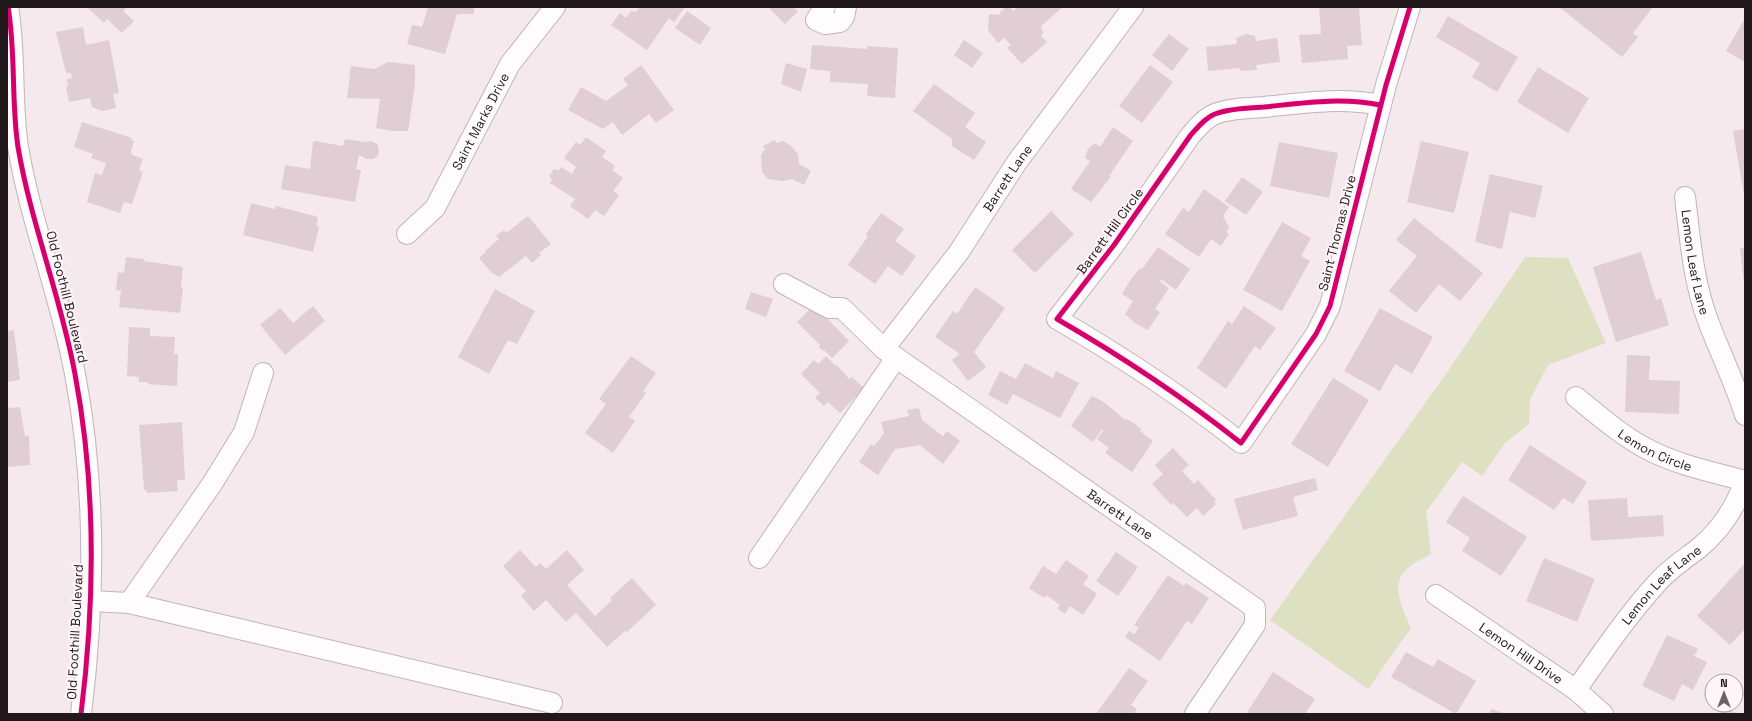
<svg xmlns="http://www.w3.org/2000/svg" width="1752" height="721" font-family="'Space Grotesk',sans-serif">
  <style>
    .green { fill: #dde1c2 }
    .building { fill: #e0ced4 }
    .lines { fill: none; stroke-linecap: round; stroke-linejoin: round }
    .minor-casing { stroke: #bfb5b9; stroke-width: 22 }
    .minor { stroke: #fefcfc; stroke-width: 20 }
    .cycleway-casing { stroke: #fef5f8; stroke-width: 8 }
    .cycleway { stroke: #d6006c; stroke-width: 5 }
    .labels { text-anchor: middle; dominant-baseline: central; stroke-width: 4; stroke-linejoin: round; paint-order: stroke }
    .street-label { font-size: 13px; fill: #20181b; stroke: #fef5f8 }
  </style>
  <rect width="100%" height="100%" fill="#f5e9ed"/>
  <path class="green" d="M1525,257l43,1 38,85 -58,22 -18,35 -1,24 -24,19 -23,33 -20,-14 -36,50 5,42c-7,4 -16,8 -22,13 -21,17 -6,41 2,61l-43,61 -98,-69 178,-249z"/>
  <path class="building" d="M87,7h40l-4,4 11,10 -12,12 -15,-14 -3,4z
    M428,7h46v7h-17l-12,40 -38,-10 5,-19 10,2z
    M640,7h45l-11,15 -5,-4 -22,32 -36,-25 9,-12 6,5 5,-7 5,1z
    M768,7h25l5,4 -13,13z
    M1006,7h4l3,4 5,-4h45l-22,19 2,7 -2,3 6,6 -25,22 -15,-16 4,-3 -7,-7 -6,5 -10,-13 1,-16 12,1 -2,-2z
    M1319,7h40l3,38 -15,1 1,13 -46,4 -3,-28 22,-1z
    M1559,7h94l-20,26 5,4 -16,20z
    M687,11l24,17 -11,17 -25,-17z
    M1448,16l70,41 -21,35 -25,-15 8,-14 -44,-26z
    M1744,20l1,1v41l-19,-11z
    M83,27l3,18 23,-5 10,53 -6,1 3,14 -14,3 -10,-4 -2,-9 -21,4 -3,-15 2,-1 -1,-7 5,-1 -1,-5h-5l-10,-41z
    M1169,34l20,15 -17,22 -20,-16z
    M1246,34l9,2 1,5 21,-3 3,24 -24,3 1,5 -17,1v-3l-32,3 -2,-24 31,-3 -1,-6z
    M964,40l19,13 -11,15 -18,-13z
    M812,45l55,4v-3l31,2 -3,50 -28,-2 1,-12 -38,-2v-11l-20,-2z
    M388,62l27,3v19l-7,47h-16l-16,-3 4,-29 -33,-1 4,-32 24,3z
    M786,63l21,6 -6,23 -20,-8z
    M641,65l33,45 -18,13 -7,-9 -27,21 -9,-13 -10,7 -35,-19 13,-23 25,14 22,-16 -5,-6z
    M1150,65l23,17 -31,41 -23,-17z
    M1538,67l51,31 -21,35 -51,-31z
    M934,84l41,29 -10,14 21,15 -12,18 -22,-14v-7l-39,-28z
    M82,122l50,16 -1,2 3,1 -3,10 1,4 11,4 -4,11 4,2 -11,32 -8,-2 -4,11 -33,-11 8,-29 7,2 4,-12 -15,-5 2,-4 -19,-7z
    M1113,127l20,14 -24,35 2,1 -20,25 -20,-13 19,-28 -5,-3 3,-9 7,-6 5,4z
    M1745,129v66h-1l-11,-64z
    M586,137l20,14 -4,6 13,9 -3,4 11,8 -10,13 6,4 -15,21 -9,-6 -7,9 -18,-13 5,-7 -25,-16 2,-3 -3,-4 5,-7 5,1 2,-3 11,7 4,-7 -12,-9 12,-16 4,3z
    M345,139l20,3 6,-1 6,3 2,6 -1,6 -5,3h-7l-7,-4 -3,14 5,1 -6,32 -74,-13 4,-24 25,4 3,-27 2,-1 28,5z
    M775,140l1,3 7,-2 8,5 7,8 1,10 12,7 -7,14 -12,-6 -9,2 -15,-2 -6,-7 -1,-17 4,-6 -2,-3z
    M1421,141l48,11 -15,61 -47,-11z
    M1279,142l59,11 -9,45 -59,-12z
    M1490,174l53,12 -8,32 -25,-6 -8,37 -27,-7z
    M1242,177l21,15 -17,23 -21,-14z
    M1204,189l25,18 -6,9 6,11 -3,5 3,2 -8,12 -10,-7 -12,18 -34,-23 18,-26 6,4z
    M251,203l24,6 1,-3 42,11 -2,9 3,1 -6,25 -70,-17z
    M1051,211l23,23 -39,39 -23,-23z
    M881,213l23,16 -9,12 21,15 -14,20 -14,-10 -13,18 -27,-19 20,-29 -2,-2z
    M528,216l23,28 -12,9 2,2 -9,8 -6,-7 -27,21 -8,-5 -12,-14 7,-6 -1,-1 14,-12 -3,-3 8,-6 2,3z
    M1414,218l69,55 -23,28 -21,-17 -23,29 -27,-22 28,-35 -21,-16z
    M1282,222l29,16 -10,18 9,5 -28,50 -39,-21z
    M1158,247l32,22 -14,21 -15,-11 -1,3 9,6 -14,21 5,3 -12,18 -13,-7 -10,-9 8,-13 -11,-7 9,-15 9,-11 2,1z
    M1740,248h5v35h-1z
    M1641,252l15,48 5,-2 8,27 -53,17 -23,-75z
    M126,257l18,2v2l39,6 -2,21h2l-3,25 -61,-6 2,-16 -5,-1 2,-18 6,1z
    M975,287l30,21 -31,44 12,15 -18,14 -16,-21 8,-6 -25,-17 18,-26 4,3z
    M495,289l40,22 -18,33 -9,-4 -19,34 -31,-17z
    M751,292l22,7 -7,18 -21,-8z
    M814,305l35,36 -17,17 -8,-8 -1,1 -4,-4 1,-2 -23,-23z
    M313,306l12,15 -40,34 -25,-30 20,-17 13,15z
    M1244,306l32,22 -16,22 -5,-4 -29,43 -29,-21 31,-47 4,3z
    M1380,308l53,29 -21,37 -17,-10 -15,27 -36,-20z
    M129,327l21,1v8l25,1 -1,17h4l-1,32 -29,-2v-2h-9v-5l-12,-1z
    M14,330l6,50 -13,2v-51z
    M1627,355l23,1 -1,24 31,1 -1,33 -54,-2z
    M631,356l25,17 -13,18 3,2 -17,24 6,4 -22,32 -28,-20 21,-29 -7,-5z
    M826,356l10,10 1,-1 12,14 3,-2 12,11 -24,25 -12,-11 -4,4 -9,-8 5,-5 -19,-19 13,-14 4,4z
    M1025,363l28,15 3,-7 23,12 -19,35 -47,-24 -6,11 -19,-10 12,-24 16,8z
    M1333,378l36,22 -41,67 -37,-23z
    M1092,396l12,6 21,18 1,-1 9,5 6,5 -1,2 13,10 -21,31 -27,-19 4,-5 -12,-9 6,-8 -1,-2 -9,13 -22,-16z
    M20,407l5,29h4l1,29 -23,2v-59z
    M919,408l3,12 21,16 4,-5 13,10 -17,23 -23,-19 -25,4 -17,26 -19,-13 12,-18 3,2 10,-13 -3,-11 28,-6 -2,-6z
    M182,422l3,58h-8l1,11 -30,2 -4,-4 -5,-64z
    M1530,445l57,37 -14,22 -10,-6 -9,12 -46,-30z
    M1173,448l16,17 -7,6 12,13 4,-4 18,20 -2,2 2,2 -13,12 -6,-8 -10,9 -14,-14 -2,2 -19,-21 11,-10 -8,-9z
    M1315,478l3,12 -25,7 5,19 -55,14 -9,-31z
    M1463,496l64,41 -26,39 -39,-25 8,-13 -24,-16z
    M1627,498l1,19 35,-2 1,21 -73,5 -3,-41z
    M520,550l16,17 4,-4 6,6 21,-19 17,20 -17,15 28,31 17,-16 -2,-2 22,-20 24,27 -29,27 -2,-1 -18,16 -31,-34 -10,9 -20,-22 -12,11 -13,-15 5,-5 -23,-25z
    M1116,552l22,15 -20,29 -22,-15z
    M1544,558l51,21 -18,43 -51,-21z
    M1066,560l23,16 -6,8 14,10 -14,21 -13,-9 -5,8 -8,-6 3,-3 -14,-10 -2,3 -15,-10 14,-22 13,8z
    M1745,563v66l-15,16 -33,-29z
    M1168,575l16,11 2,-3 23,15 -17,26 -5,-3 -27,40 -35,-24 4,-6 5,3 5,-6 -5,-3z
    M1667,635l31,14 -4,7 13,6 -14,28 -11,-6 -8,17 -32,-15z
    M1406,652l27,15 5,-8 38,22 -20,33 -65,-37z
    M1129,668l19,13 -17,24 6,4 -3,5h-38z
    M1273,672l42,27 -10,15h-59z
    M1724,707l14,7h-18z
    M1491,709l16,5h-18z"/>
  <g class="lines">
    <g class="minor-casing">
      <g id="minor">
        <path d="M8,7c8,46 3,94 10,140 13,77 43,150 57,227 21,111 20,228 6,340"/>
        <path d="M825,7l-9,13 9,4 15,-2 4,-5 2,-10"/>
        <path d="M1380,105c-39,-8 -77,-2 -116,2 -15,1 -34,1 -49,7 -10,4 -18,14 -25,22l-76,109 -57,74c64,37 126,78 184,124l75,-109 14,-28 56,-221 24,-78"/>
        <path id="s1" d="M1685,197c5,41 8,82 22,121 12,33 28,64 38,97"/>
        <path id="s2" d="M407,234l28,-26 75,-144 45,-57"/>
        <path id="s3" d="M784,284l45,24h13l42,41 371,259v17l-60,89"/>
        <path id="s4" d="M884,349l75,-97 58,-90 116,-155"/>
        <path id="s5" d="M1576,397c23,19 46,39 73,53 29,15 64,22 96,31"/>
        <path d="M759,558l137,-200"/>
        <path id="s6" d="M1436,595l140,95 27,24"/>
        <path d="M91,601l38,2 423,100"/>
        <path d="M129,603l83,-119 32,-52 19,-59"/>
        <path id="s7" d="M1576,690c26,-37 51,-74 81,-107 12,-14 28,-24 42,-35 22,-18 36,-40 46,-67"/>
      </g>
    </g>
    <use href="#minor" class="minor"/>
    <g class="cycleway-casing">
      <path id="cycleway" d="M8,7c8,46 3,94 10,140 13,77 43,150 57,227 21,111 20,228 6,340
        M1380,105c-39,-8 -77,-2 -116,2 -15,1 -34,1 -49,7 -10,4 -18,14 -25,22l-76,109 -57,74c64,37 126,78 184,124l75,-109 14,-28 56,-221 24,-78"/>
    </g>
    <use href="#cycleway" class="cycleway"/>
  </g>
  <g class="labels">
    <g class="street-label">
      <text stroke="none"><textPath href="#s2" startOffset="136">Saint Marks Drive</textPath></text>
      <text stroke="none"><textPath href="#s4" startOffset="211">Barrett Lane</textPath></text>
      <text transform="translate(1110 231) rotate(-54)">Barrett Hill Circle</text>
      <text transform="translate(1337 233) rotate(-76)">Saint Thomas Drive</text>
      <text stroke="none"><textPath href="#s1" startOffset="66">Lemon Leaf Lane</textPath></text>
      <text transform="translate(67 297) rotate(76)">Old Foothill Boulevard</text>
      <text stroke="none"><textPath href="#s5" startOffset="96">Lemon Circle</textPath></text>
      <text stroke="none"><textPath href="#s3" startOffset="411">Barrett Lane</textPath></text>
      <text stroke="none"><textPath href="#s7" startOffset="136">Lemon Leaf Lane</textPath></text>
      <text transform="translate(75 632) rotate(-87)">Old Foothill Boulevard</text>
      <text stroke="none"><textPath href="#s6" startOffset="103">Lemon Hill Drive</textPath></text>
    </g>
  </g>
  <rect width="1752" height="721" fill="none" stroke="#20181b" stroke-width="16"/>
  <g transform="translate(1724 693)"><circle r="19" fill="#fef5f8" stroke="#a59da0"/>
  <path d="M0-3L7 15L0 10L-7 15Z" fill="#6b6164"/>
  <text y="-6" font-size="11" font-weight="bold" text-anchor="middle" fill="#20181b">N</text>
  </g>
</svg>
